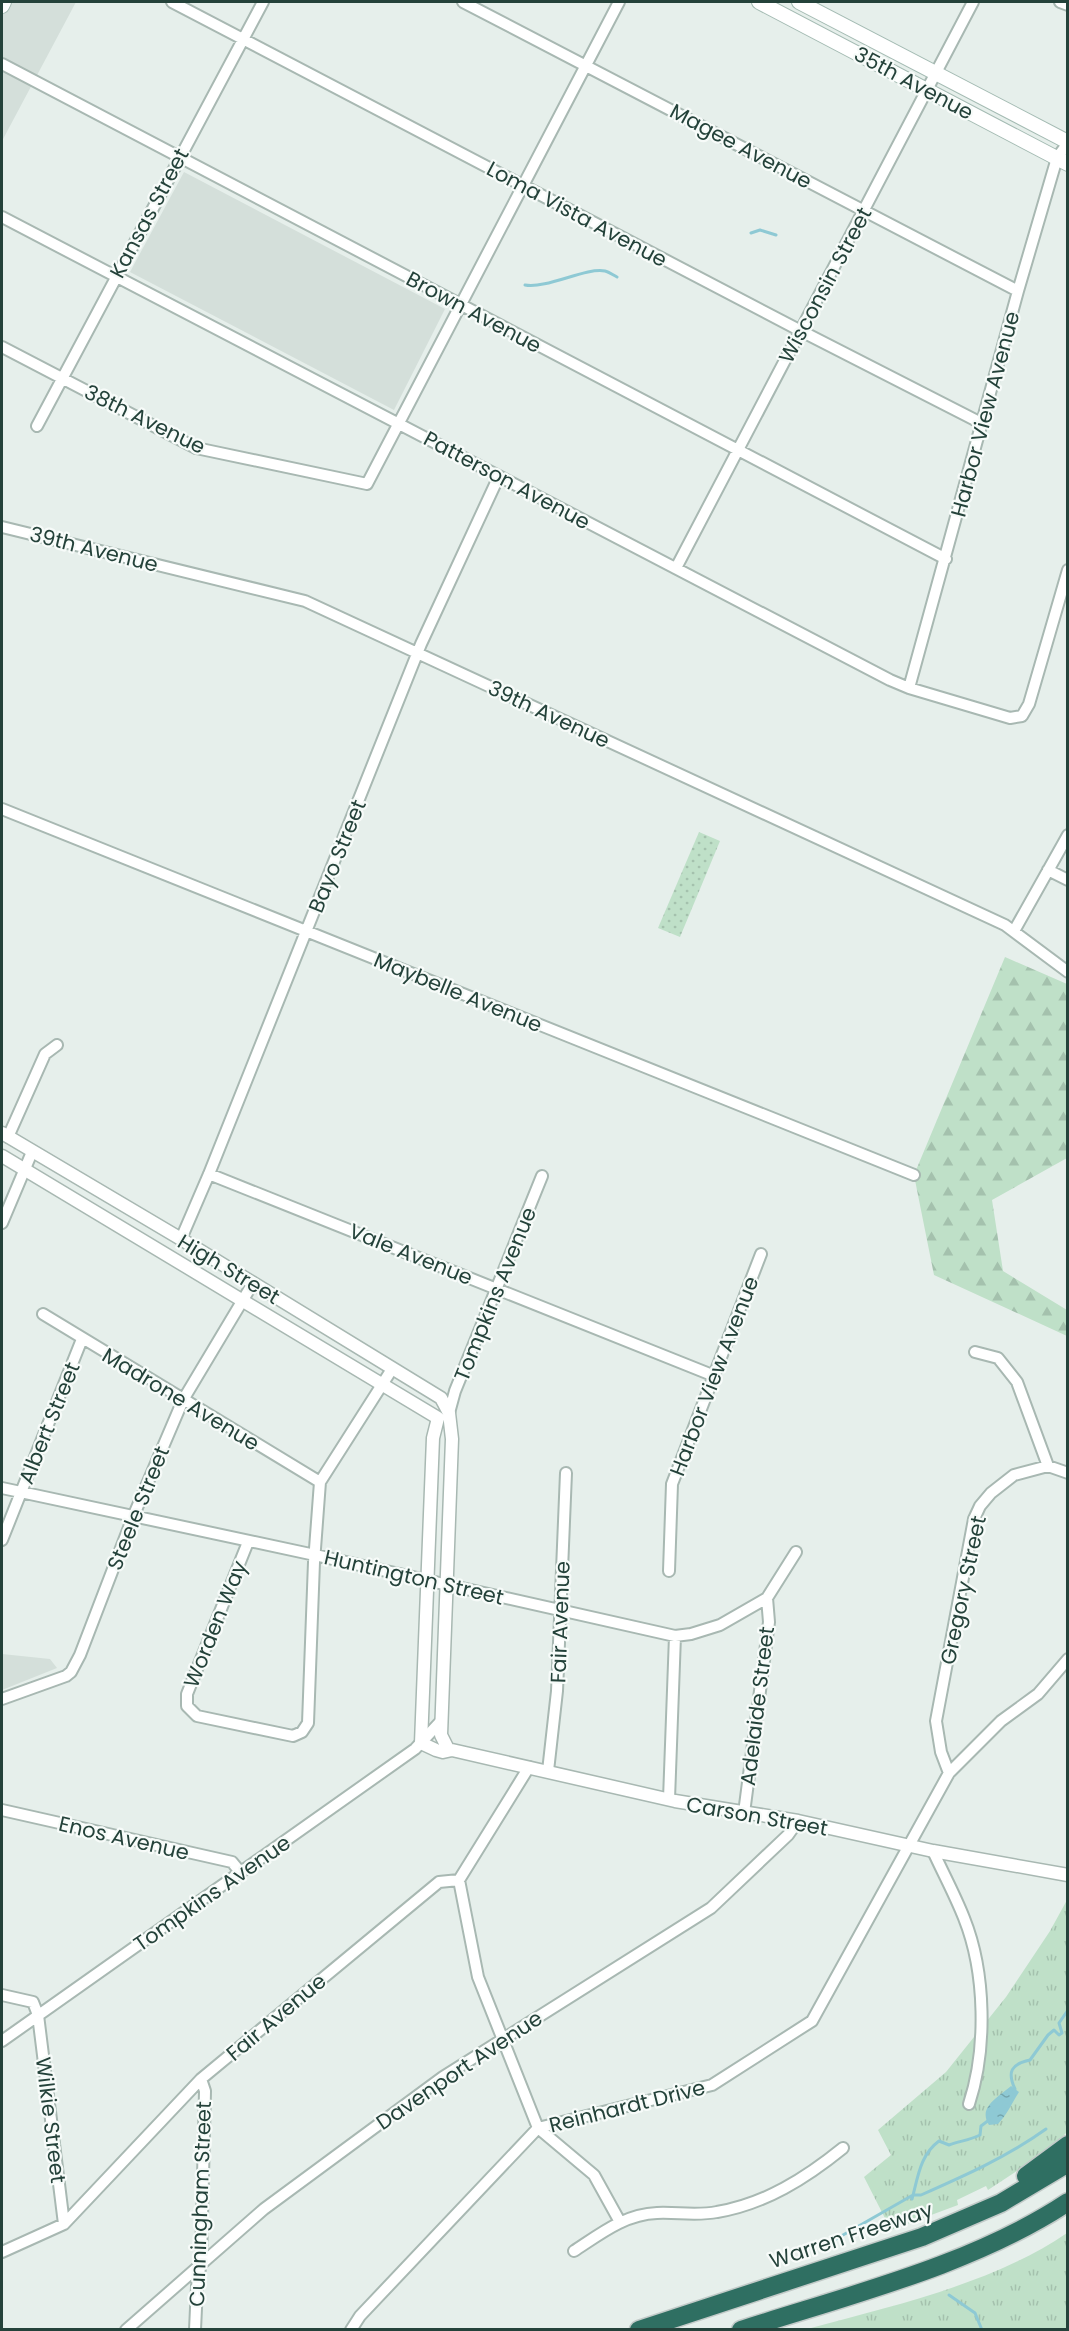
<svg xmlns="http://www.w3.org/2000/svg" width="1069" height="2331" font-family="Poppins,sans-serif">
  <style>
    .built { fill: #d4dfda }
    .forest { fill: url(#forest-firs) }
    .park { fill: url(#park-tufts) }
    .garden { fill: url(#garden-dots) }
    .water { fill: url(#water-ripples) }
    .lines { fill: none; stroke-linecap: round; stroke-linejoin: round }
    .stream { stroke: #8ec9d4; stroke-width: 3 }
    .minor-casing { stroke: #a8b8b2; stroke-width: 14 }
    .tertiary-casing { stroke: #a8b8b2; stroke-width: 15 }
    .secondary-casing { stroke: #a4bbb3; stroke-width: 16 }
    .motorway-casing { stroke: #c2cac8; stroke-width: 21 }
    .minor { stroke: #fff; stroke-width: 10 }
    .tertiary { stroke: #fff; stroke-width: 12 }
    .secondary { stroke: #fff; stroke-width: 14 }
    .motorway { stroke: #2f6f62; stroke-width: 18 }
    .labels { text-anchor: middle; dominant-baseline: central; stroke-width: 4.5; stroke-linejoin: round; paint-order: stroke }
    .street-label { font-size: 21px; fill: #24423a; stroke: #f7fbf9 }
  </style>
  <defs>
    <pattern id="forest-firs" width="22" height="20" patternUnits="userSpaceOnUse" patternTransform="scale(1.5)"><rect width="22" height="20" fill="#bfe0c8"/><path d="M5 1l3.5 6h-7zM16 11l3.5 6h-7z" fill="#a4c1ad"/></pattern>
    <pattern id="park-tufts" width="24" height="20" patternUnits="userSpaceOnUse" patternTransform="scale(1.5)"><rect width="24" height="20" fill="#bfe0c8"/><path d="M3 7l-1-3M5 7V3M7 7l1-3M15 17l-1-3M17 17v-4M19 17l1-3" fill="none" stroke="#a4c1ad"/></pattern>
    <pattern id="garden-dots" width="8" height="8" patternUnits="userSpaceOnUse" patternTransform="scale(1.5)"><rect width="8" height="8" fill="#bfe0c8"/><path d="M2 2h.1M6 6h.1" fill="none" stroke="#a4c1ad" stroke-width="1.8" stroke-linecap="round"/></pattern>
    <pattern id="water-ripples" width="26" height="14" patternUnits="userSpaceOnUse" patternTransform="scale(1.5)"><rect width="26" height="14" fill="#8ec9d4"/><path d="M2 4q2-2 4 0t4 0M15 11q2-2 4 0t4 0" fill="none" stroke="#74a5ad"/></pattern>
  </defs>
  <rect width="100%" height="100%" fill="#e6efeb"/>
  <path class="built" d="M2,2h74l-74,139z
    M184,172l261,137 -51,101 -264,-138z
    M2,1654l48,5 7,9 -55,22z"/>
  <path class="forest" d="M1005,957l62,27v174l-75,42 11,71 64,39v26l-133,-61 -20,-100z"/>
  <path class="park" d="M1067,1900v232l-15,16 -64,42 -2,-4 -29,14 1,5 -67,25 -27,-53 27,-22 -13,-25 68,-58 60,-75 44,-66z
    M1067,2233v96l-256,-1c85,-23 183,-45 256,-95z"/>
  <path class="garden" d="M699,832l21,9 -40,96 -22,-9z"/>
  <path class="water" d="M1011,2086l8,6c-7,11 -12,23 -21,32l-9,1c-12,-18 11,-29 22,-39z"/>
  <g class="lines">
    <path class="stream" d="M751,233l9,-3 16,5
      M525,285c22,4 61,-18 80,-14 4,1 8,4 12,6
      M1013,2092l2,-3c-8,-17 -4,-25 15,-29l18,-25 6,-5 5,5 3,-2 -3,-10 9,-13
      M912,2199c6,-22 8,-44 27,-58l10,4c11,-4 21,-5 31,-10l1,-9 8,-6
      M822,2247l91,-52h8c43,-19 86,-38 125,-66
      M949,2295l26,18 7,17"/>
    <g class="minor-casing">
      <path id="minor" d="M172,2l629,329 182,93
        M463,2l555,289
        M1060,2l8,3
        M2,64l944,495
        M2,217l888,463 19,8 101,30 12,-2 7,-12 39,-134
        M2,347l194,101 171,36 252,-482
        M37,426l226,-424
        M2,527l303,74 700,324 63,47
        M676,568l297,-566
        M909,688l109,-397 39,-133 11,-15
        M2,809l912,366
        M1048,870l20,10
        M1014,931l54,-96
        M8,1137l37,-83 12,-9
        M209,1174l503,201
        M2,1223l30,-71
        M181,1239l28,-65 212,-530 78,-168
        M43,1314l277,168
        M975,1352l23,6 19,24 31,84
        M449,1413l6,-22 87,-215
        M2,1488l313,67 360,81 16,-2 29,-9 47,-27 29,-46
        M2,1540l80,-201
        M248,1542l-61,152v12l10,10 96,20 9,-4 6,-9 6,-161 6,-80 72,-113
        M669,1571l3,-87 89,-230
        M2,1699l64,-23 5,-4 9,-17 53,-138 50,-117 70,-117
        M548,1771l9,-80 9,-218
        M949,1773l-8,-21 -5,-31 38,-202 6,-13 11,-13 23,-18 34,-9 20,7
        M669,1799l6,-163
        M2,1810l230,52 9,11
        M744,1813l25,-191 -2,-24
        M933,1851c10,22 22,44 31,67 22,55 23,131 5,186
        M459,1880l19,97 60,151 56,47 26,47
        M2,1995l31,7 5,13 26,209
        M2,2041l413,-292 27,-29
        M574,2251c26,-17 51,-37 83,-38 19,-1 40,3 60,-1 48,-8 89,-34 126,-64
        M2,2252l62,-28 137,-145 238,-197 20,-2 70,-113
        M126,2330l138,-121 179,-132 268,-169 77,-73 10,-14
        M195,2330l2,-44 4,-24 4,-171 -4,-12
        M351,2330l9,-14 178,-188 174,-43 100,-64 137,-248 52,-52 37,-27 30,-35"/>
    </g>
    <g class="tertiary-casing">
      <path id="tertiary" d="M2,1133l179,106 260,159 8,15 3,26 -11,296 7,14
        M2,1156l436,262
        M438,1418l-5,20 -12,305 15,7 7,2 9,-2 223,51 123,20 135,30 135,24"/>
    </g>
    <g class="secondary-casing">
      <path id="secondary" d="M759,2l309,162
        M799,2l269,140
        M2,6l2,-4"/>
    </g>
    <g class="motorway-casing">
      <path id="motorway" d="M1026,2176l42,-31
        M639,2330l283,-93 79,-34 67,-40
        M741,2330c108,-35 232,-65 327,-128"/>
    </g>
    <use href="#minor" class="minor"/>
    <use href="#tertiary" class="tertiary"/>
    <use href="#secondary" class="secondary"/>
    <use href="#motorway" class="motorway"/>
  </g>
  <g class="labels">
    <g class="street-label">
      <text transform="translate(914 83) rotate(28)">35th Avenue</text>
      <text transform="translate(741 146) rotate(28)">Magee Avenue</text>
      <text transform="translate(149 213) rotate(-62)">Kansas Street</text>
      <text transform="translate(577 214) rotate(28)">Loma Vista Avenue</text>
      <text transform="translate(825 285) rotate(-62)">Wisconsin Street</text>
      <text transform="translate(474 312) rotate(28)">Brown Avenue</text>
      <text transform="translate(985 414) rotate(-75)">Harbor View Avenue</text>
      <text transform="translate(145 419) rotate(26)">38th Avenue</text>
      <text transform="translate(507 480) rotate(28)">Patterson Avenue</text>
      <text transform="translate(94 549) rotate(14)">39th Avenue</text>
      <text transform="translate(549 714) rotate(25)">39th Avenue</text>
      <text transform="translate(337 856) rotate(-68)">Bayo Street</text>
      <text transform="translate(458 992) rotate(22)">Maybelle Avenue</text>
      <text transform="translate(411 1254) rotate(22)">Vale Avenue</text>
      <text transform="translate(229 1269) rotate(31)">High Street</text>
      <text transform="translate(495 1294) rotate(-68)">Tompkins Avenue</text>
      <text transform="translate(714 1376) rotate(-69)">Harbor View Avenue</text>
      <text transform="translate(181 1399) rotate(31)">Madrone Avenue</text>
      <text transform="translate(49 1423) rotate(-68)">Albert Street</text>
      <text transform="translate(138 1508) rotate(-68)">Steele Street</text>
      <text transform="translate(414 1577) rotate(13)">Huntington Street</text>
      <text transform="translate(963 1590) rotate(-78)">Gregory Street</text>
      <text transform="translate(560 1622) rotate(-88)">Fair Avenue</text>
      <text transform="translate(215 1624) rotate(-68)">Worden Way</text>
      <text transform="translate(757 1706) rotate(-83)">Adelaide Street</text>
      <text transform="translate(757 1816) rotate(10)">Carson Street</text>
      <text transform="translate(124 1838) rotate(13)">Enos Avenue</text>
      <text transform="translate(212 1893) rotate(-35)">Tompkins Avenue</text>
      <text transform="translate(276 2017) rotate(-40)">Fair Avenue</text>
      <text transform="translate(459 2070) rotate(-34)">Davenport Avenue</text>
      <text transform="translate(627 2106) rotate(-14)">Reinhardt Drive</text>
      <text transform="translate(51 2120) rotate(83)">Wilkie Street</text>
      <text transform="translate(200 2204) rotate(-88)">Cunningham Street</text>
      <text transform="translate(851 2235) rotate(-18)">Warren Freeway</text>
    </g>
  </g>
  <rect width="1069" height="2331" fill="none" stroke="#24423a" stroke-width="6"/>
</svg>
